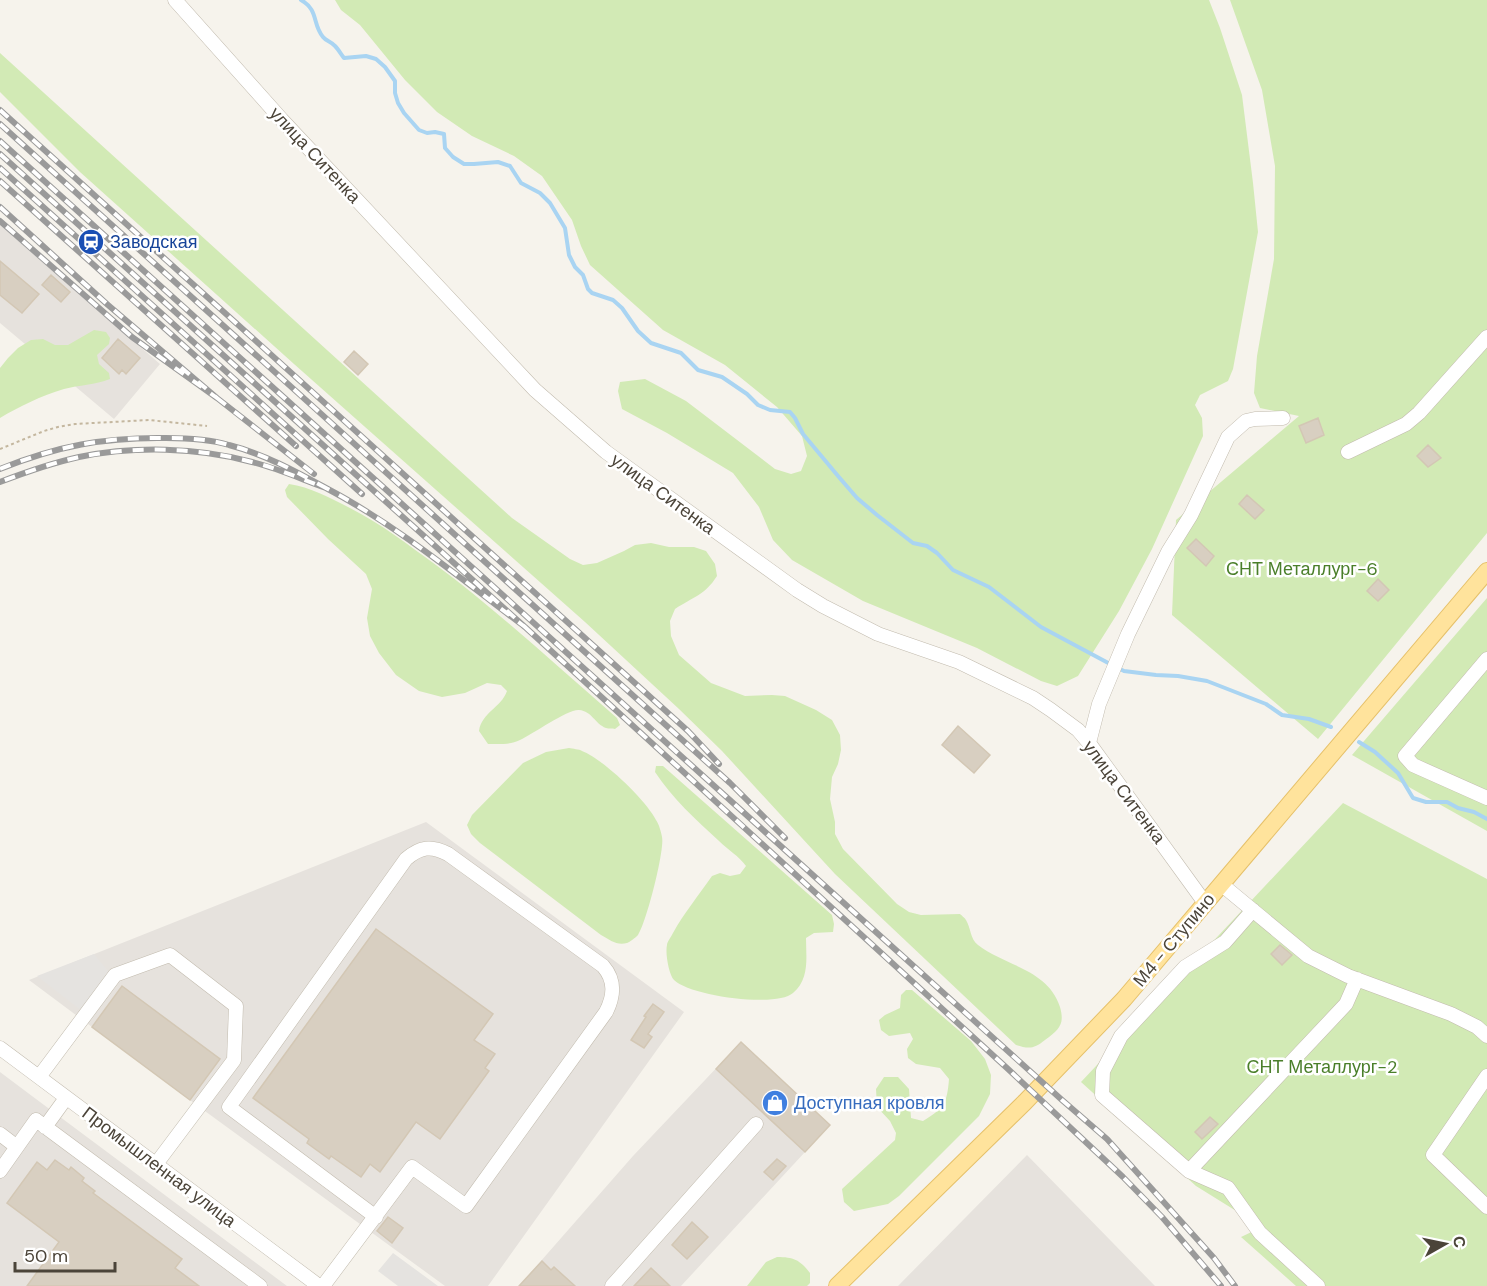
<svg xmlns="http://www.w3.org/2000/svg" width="1487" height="1286" font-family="'DM Sans',sans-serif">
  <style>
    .industrial { fill: #e6e2dd }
    .green { fill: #d2eab5 }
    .parking { fill: #e5e3e0 }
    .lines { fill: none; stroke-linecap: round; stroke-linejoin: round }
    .stream { stroke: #a9d4f2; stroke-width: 4 }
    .building { fill: #d8cfc1; stroke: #d3c7b4; stroke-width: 1.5 }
    .minor-casing { stroke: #c2bbae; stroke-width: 15 }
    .major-casing { stroke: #e6c16a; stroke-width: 18 }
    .path { stroke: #c4b79f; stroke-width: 2; stroke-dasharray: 3 3; stroke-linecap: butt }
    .minor { stroke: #fff; stroke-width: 14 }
    .major { stroke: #ffe39c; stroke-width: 16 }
    .rail-casing { stroke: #9a9a9a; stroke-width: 6 }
    .rail { stroke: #fff; stroke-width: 4; stroke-dasharray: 11; stroke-linecap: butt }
    .labels { text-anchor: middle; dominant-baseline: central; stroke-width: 5; stroke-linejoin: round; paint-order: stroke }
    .street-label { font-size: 18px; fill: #4b4439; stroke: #fff }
    .transit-label { font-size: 18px; fill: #164399; stroke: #fff; text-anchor: start }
    .park-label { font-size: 18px; fill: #4a7f2a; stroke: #fff }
    .shop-label { font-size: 18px; fill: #366cbe; stroke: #fff; text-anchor: start }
  </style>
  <rect width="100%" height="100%" fill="#f6f3ec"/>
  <path class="industrial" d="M0,225l160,139 -46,55 -114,-96z
    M426,822l258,190 -196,274h-43l-247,-180 -169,-126z
    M741,1042l89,83 -149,161h-162l114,-130z
    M0,1072l36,27 251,187h-287z
    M1027,1155l128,131h-257z"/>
  <path class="green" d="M335,0h874l11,28 22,67 11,88 5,49 -25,137 -5,12 -28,14 -5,10 7,13 1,18 -51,113 -33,62 -41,65 -21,10 -16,-5 -64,-33 -114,-47 -71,-41 -19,-20 -14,-33 -26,-34 -66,-40 -45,-24 -4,-18 2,-9 25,-3 41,22 89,68 16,5 10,-3 6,-15 -5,-20 -25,-29 -52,-42 -62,-35 -73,-65 -9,-19 -9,-26 -30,-44 -28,-20 -42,-20 -35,-24 -32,-32 -45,-55 -19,-15z
    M1230,0h257v533l-169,206 -146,-124 4,-95 123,-104 -39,-8 -6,-15 3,-37 17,-97 1,-93 -13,-76z
    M0,53l512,465 58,41 13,6 14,-2 27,-12 11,-6 16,-2 18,4h25l12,4 9,13 2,12c-12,19 -24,21 -42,33l-5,12 1,15 8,19 32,28 34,13 27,-1 13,1 31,14 16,10 8,15 1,15 -3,14 -6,13 -2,22 5,23v12l8,15 54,55 12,8 12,3 39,-1c1,1 5,4 6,6 5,8 4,19 12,25 27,21 70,24 82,62 5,18 -1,22 -15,33 -11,9 -16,9 -29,5l-181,-171 -113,-123 -43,-42 -94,-87 -291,-258 -214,-192 -80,-80z
    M94,330l12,2 4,6 -1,6 -12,11 2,9 10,9 1,6c-15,6 -31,6 -46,10 -23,7 -44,17 -64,29v-50l8,-10 10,-10 13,-8 12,-1 12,6h13z
    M289,484c21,3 41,14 59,23 32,16 59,37 88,58 63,47 121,101 181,153l3,7 -5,4c-3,-1 -6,0 -9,-1 -11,-4 -14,-17 -27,-18 -11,-1 -46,24 -59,30 -10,5 -21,4 -32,4l-9,-13c3,-19 22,-23 28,-40l-6,-6 -14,-2 -22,10 -23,4 -23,-6 -23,-16 -17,-22 -9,-17 -3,-18 5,-29 -6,-15 -38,-35 -41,-42 -2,-7z
    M1487,598v233l-135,-76z
    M569,748c4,1 10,1 13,3 21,8 64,49 74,69 3,4 5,12 6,17 3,13 -16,87 -24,98 -3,3 -8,7 -11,8 -10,3 -17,-3 -26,-8l-121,-92 -9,-9 -4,-9 5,-10 51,-52 23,-11z
    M656,766h7l169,149 2,9 -1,8 -19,1 -8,5c0,19 4,41 -13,55 -17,15 -103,3 -119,-13 -5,-5 -9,-27 -7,-35 0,-3 4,-8 6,-12 11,-20 26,-38 39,-57l8,-3 10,3 10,-2 6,-8c-7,-10 -18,-16 -27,-25 -23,-21 -47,-43 -64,-69z
    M1343,803l144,76v407h-191l-55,-49 21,-10 -66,-41 -115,-104z
    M906,990h6l59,51 14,18 6,16 -1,19 -11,22 -80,80 -11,8 -34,7 -10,-9 -2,-13 53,-49 1,-7 -6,-12 -13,-14 -1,-18 8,-12h14l11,12 2,29 12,3c21,-13 24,-17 26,-42l-9,-11 -24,-4 -8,-6 -1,-9 6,-10 -3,-6 -21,3 -8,-6 -2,-10 6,-5 15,-7 1,-13z
    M777,1257c17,0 23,3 33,16v10l-3,3h-60l19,-24z"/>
  <path class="parking" d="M94,954l17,21 -29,36 -45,-35z
    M393,1253l45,33h-40l-20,-15z"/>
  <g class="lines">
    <path class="stream" d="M301,0c18,10 11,24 22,37 3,4 9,5 12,9 3,3 6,8 9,12l22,-2 10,3 9,8 10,14v12l3,10 6,10 15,17 8,3 8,-1 9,2 1,14 8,9 11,7h10l24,-2 12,4 11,17 19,10 10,10 15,25 4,27 6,12 8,8 5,14 4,4 21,7 9,8 16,23 13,12 30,10 17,17 24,7 25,17 11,11 12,5 20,2 5,6 8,16 35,42 19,22 20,17 36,28 14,3 10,7 16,17 36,17 52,40 71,38
      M1118,668l6,3 32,4 22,1 29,5 59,23 16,11 27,4 22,8
      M1359,742l16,10 23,21 15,25 13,4h21l11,6 16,4 13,7"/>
  </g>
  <path class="building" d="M0,261l39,33 -17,19 -22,-18z
    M51,275l19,17 -9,10 -19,-17z
    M118,339l22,19 -14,16 -4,-4 -3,4 -17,-16z
    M354,351l14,13 -10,11 -14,-13z
    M1318,418l6,17 -18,8 -7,-17z
    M1428,445l13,13 -13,9 -11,-11z
    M1247,495l17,15 -9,9 -16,-15z
    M1196,539l18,17 -8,10 -19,-18z
    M1378,579l11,11 -11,11 -11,-10z
    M958,726l32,29 -16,18 -32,-28z
    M376,929l117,85 -19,26 21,14 -10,14 4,3 -49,68 -24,-17 -36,50 -10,-8 -9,13 -30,-21 -2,3 -22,-16 2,-4 -56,-41z
    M1280,945l12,10 -10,10 -11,-11z
    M122,986l98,73 -30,41 -98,-73z
    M653,1004l11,8 -16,22 4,3 -8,11 -13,-8 15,-23 -2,-1z
    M741,1042l89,83 -25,27 -89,-83z
    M1210,1117l8,7 -16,15 -7,-7z
    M777,1159l9,7 -13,14 -9,-8z
    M55,1160l14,10 2,-3 13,11 -2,3 13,10 -2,2 89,66 -7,9 24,18h-172l32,-44 -52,-39 30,-41 10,8z
    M388,1217l15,11 -11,15 -15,-12z
    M692,1222l16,15 -21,22 -15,-14z
    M542,1261l9,9 3,-3 21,19h-56z
    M651,1268l19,18h-36z"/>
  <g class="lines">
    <g class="minor-casing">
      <path id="minor" d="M175,0l107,120 253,270 71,62 191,138 26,16 55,28 81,28 74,36 18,12 27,20 11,13 116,160
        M1348,452l58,-28 13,-11 68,-76
        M1487,659l-82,97 8,9 74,33
        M1089,743l10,-39 29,-70 40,-82 23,-37 37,-78 18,-16 9,-2 28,-1
        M1221,884l87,72 40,20 103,38 26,13 10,9
        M1253,910l-28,32 -40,25 -64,69 -18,35 -1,24 87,76 39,17 32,45 58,53
        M0,1048l319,238
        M1487,1076l-54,79 54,52
        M39,1077l76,-102 55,-20 66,51 -2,54 -78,104
        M45,1127l21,-29
        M0,1134l17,13
        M0,1171l36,-51 224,166
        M1189,1171l157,-167 11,-25
        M323,1286l89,-119 54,39 140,-194c8,-16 10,-31 -3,-46l-155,-112c-17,-9 -28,-7 -42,5l-177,248 147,110
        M612,1286l144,-162"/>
    </g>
    <g class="major-casing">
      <path id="major" d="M837,1286l188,-184 99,-103 363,-428"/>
    </g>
    <path class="path" d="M0,449l44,-18 14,-4 17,-3 74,-4 58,6"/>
    <use href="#minor" class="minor"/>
    <use href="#major" class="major"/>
    <g class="rail-casing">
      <path id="rail" d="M0,110l688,621 31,33
        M0,124l730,659 55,55
        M0,141l1062,959 45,39 107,119 21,28
        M0,154l525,473c-65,-49 -127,-101 -199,-139
        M0,168l362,326
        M0,181l296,265
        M0,207l108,98 109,93 -85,-61 -132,-116
        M217,398l97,76
        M0,469c57,-23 104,-32 166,-31 21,0 43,1 63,7 35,9 66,26 97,43 -25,-9 -49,-20 -74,-26 -55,-15 -118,-16 -173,-5 -27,6 -53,15 -79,25
        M525,627l483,442 115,108 39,40 59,69"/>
    </g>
    <use href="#rail" class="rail"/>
  </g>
  <defs>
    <g id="station-disc" transform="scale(1.35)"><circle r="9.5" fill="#1a4fb4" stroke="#fff"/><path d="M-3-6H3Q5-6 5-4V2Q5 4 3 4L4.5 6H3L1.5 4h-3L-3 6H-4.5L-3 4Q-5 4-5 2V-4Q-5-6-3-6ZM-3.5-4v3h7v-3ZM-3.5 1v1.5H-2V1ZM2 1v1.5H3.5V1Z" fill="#fff"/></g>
    <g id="shop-disc" transform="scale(1.35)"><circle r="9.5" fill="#3f7fe0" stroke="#fff"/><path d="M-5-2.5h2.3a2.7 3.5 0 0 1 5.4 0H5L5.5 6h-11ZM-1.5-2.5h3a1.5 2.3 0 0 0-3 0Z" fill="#fff"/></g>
  </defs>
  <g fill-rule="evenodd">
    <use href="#station-disc" x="91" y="242"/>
    <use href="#shop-disc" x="775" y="1103"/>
  </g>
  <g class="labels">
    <g class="street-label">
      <text transform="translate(315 155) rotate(47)">улица Ситенка</text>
      <text transform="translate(663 494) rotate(36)">улица Ситенка</text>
      <text transform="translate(1124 792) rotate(53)">улица Ситенка</text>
      <text transform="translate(1174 940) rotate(-50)">М4 - Ступино</text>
      <text transform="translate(159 1167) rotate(37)">Промышленная улица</text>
    </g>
    <g class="transit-label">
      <text x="110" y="242">Заводская</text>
    </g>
    <g class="park-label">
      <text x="1302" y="569">СНТ Металлург-6</text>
      <text x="1322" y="1067">СНТ Металлург-2</text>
    </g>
    <g class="shop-label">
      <text x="794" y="1103">Доступная кровля</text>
    </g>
  </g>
  <g transform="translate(1445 1244) rotate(81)" stroke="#ffffff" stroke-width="4.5" paint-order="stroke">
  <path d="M0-4.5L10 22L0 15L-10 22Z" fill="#4b4439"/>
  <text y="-9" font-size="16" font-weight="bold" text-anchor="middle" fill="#4b4439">С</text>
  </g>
  <path d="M15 1262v9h100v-9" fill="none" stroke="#4b4439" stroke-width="3"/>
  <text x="24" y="1262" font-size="18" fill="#4b4439" stroke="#ffffff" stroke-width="4.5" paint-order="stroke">50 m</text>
</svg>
